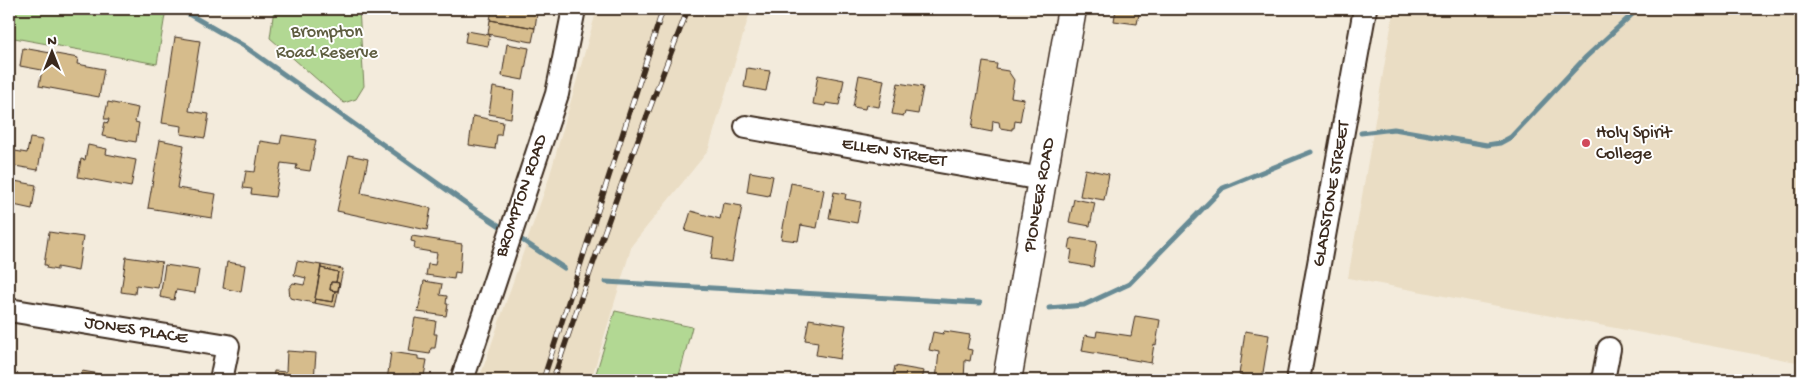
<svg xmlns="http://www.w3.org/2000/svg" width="1811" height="389" font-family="'Gochi Hand',sans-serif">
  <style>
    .built { fill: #eaddc4 }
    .green { fill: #b2d893; stroke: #768158 }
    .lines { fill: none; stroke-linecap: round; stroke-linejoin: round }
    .stream { stroke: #678b95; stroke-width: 5 }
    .building { fill: #d6bc8c; stroke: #3b2a1e }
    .minor-casing { stroke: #3b2a1e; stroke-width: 26 }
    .major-casing { stroke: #3b2a1e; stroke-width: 31 }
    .minor { stroke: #fff; stroke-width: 22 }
    .major { stroke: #fff; stroke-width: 28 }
    .rail-casing { stroke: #3b2a1e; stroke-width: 5.5 }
    .rail { stroke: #fff; stroke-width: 4; stroke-dasharray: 11; stroke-linecap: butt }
    .poi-dot { fill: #d1495b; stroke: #fff; stroke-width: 2 }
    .labels { text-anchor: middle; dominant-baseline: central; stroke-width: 4; stroke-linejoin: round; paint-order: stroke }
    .park-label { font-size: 18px; fill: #5f5e41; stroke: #fff }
    .poi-label { font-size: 18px; fill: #3b2a1e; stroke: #fff; text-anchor: start }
    .street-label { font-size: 18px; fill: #3b2a1e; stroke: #fff }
  </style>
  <rect width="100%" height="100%" fill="#f3ebdc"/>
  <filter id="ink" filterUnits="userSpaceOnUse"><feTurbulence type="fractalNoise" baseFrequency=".02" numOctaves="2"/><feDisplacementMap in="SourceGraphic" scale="10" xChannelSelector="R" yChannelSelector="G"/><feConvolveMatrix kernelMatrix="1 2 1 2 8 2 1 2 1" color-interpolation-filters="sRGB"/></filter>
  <g filter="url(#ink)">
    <path class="built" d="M597,9h154l-43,142 -76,94 -41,135h-112l70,-202z
      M1394,9h408v354l-454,-85z"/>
    <path class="green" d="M9,9h157l-9,55 -148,-27z
      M274,9h85l5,77 -8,13 -12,4 -74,-65z
      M615,311l77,16 -14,53h-84z"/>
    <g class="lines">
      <path class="stream" d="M180,9l64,37 227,161 35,23
        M1361,133l33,-4 93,16 13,-2 11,-6 75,-80 52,-48
        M516,236l48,32
        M606,282l374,21
        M1049,308l35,-3 45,-21 94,-96 88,-36"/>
    </g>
    <path class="building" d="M492,9h21l24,4 -2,15 -45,-8z
      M1116,9l8,1 1,-1h15l-3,15 -23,-3z
      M490,20l45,8 -3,14 -44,-8z
      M467,31l23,4 -2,11 -23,-4z
      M175,37l25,4 -11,70 20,3 -4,24 -24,-4 1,-8 -20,-3z
      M507,44l22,4 -6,32 -21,-4z
      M23,48l55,10 -1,6 27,5 -5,28 -60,-11 3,-16 -22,-4z
      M983,62l14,2 -1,5 12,2 6,9 -3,17 13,2 -4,23 -5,-1 -1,7h-2v2l-12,-2 -1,-6 -6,-1 -1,11 -20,-4z
      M747,68l23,3 -4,20 -22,-4z
      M818,75l26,5 -5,25 -13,-2 -1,3 -12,-2z
      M859,75l25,5 -5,27 -13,-2 -1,4 -12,-2z
      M898,83l25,4 -5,27 -13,-2 -1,4 -12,-2z
      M493,87l21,4 -3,27 -22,-4z
      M108,102l30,6 -3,14 4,1 -3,19 -34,-6 3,-14 3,1 1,-4h-5z
      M473,116l30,6 -2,13h-4l-2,14 -26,-4z
      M282,135l34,5 -6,31 -14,-2 1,-4 -16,-2 -6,34 -24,-3 1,-5 -9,-1 3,-17 9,1 5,-31 20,3z
      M30,138l13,2 -5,30 -29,-5v-15l18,3z
      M160,140l24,5 -7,43 39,6 -4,24 -64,-10z
      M88,145l19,4 -1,5 30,6 -5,27 -53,-10 3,-18 4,1z
      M349,155l19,4 -7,34 70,15 -4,22 -90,-19z
      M1085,169l24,5 -5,26 -24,-4z
      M750,172l23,4 -4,20 -22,-4z
      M9,180l27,5 -4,24 -23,-5z
      M791,183l33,7 -7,38 -16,-3 -3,16 -17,-2z
      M834,192l12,2 -1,5 16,3 -4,21 -28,-5z
      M1074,199l21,4 -5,23 -21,-4z
      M723,203l19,3 -10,56 -21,-3 3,-21 -29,-7 6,-20 29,8z
      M49,232l34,5 -5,34 -21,-4v3l-11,-2 1,-3h-3z
      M412,236l50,8 -2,29 -5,-1 -1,7 -28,-4 2,-11 7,1 2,-12 -23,-4 1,-7 -4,-1z
      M1071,238l26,4 -4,25 -23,-4 2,-13 -3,-1z
      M126,257l36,5 -4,26 -22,-3 -1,9 -14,-2z
      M297,261l24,4 -7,38 -24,-5 -1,-10 4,-5 11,2 2,-7 -12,-3z
      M227,262l18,3 -4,27 -18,-4z
      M165,265l34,5 -4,23 -19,-3 -2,10 -14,-3z
      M321,265l22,4 -8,38 -21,-4 1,-4 18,3 2,-11h3l1,-8 -3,-1 2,-10 -17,-4z
      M321,268l17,4 -2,10h-5l-1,8 5,1 -2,11 -18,-3z
      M424,281l18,3 -2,11 7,1 -1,8h2l-2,12 -28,-4z
      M331,282l8,1 -1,8 -8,-1z
      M1135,316l25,4 -4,25 -2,-1 -3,19 -69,-12 3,-16 11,2 1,-6 34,5z
      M415,318l21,3 -2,13h3l-2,14h-4l-1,6 -21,-3z
      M809,319l37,6 -6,34 -24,-4 2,-13 -13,-2z
      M944,331l26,4 -3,14 5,1 -2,11 -5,-1 -1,20h-28l3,-28 -10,-2 4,-18 10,2z
      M1245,331l24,4 -7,44 -23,-4z
      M287,351l29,2 -2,27h-41l1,-9 12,1z
      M391,352l27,4v3l9,1 -3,16 -12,-2 -1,6h-24z
      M895,366l29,5 -2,9h-30z
      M82,371l18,3 -1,6h-33l1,-5 14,2z"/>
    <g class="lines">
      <g class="minor-casing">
        <path id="minor" d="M746,127l296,52
          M9,310l219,36 -7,34
          M462,380l95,-286 17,-85
          M1298,380l67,-371
          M1603,380l6,-31"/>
      </g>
      <g class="major-casing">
        <path id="major" d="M1007,380l65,-371"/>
      </g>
      <use href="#minor" class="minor"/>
      <use href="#major" class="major"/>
      <g class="rail-casing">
        <path id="rail" d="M543,380l120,-371
          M553,380c42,-125 87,-249 135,-371"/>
      </g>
      <use href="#rail" class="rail"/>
    </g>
  </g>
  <circle class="poi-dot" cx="1586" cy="143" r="5"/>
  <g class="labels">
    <g class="park-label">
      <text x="327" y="32">Brompton<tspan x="327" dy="21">Road Reserve</tspan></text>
    </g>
    <g class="poi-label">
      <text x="1596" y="133">Holy Spirit<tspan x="1596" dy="21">College</tspan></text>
    </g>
    <g class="street-label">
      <text transform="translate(894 153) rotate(10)">ELLEN STREET</text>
      <text transform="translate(1332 194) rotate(-80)">GLADSTONE STREET</text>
      <text transform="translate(1040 195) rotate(-80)">PIONEER ROAD</text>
      <text transform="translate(522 196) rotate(-71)">BROMPTON ROAD</text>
      <text transform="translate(136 331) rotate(9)">JONES PLACE</text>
    </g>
  </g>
  <rect width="1811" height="389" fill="none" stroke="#fff" stroke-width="30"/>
  <rect x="15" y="15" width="1781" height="359" fill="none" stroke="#3b2a1e" stroke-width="2" filter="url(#ink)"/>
  <g transform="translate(52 52)" stroke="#ffffff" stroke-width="4" paint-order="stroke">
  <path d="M0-4L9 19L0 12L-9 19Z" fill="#3b2a1e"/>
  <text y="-8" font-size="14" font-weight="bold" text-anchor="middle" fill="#3b2a1e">N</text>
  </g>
</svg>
